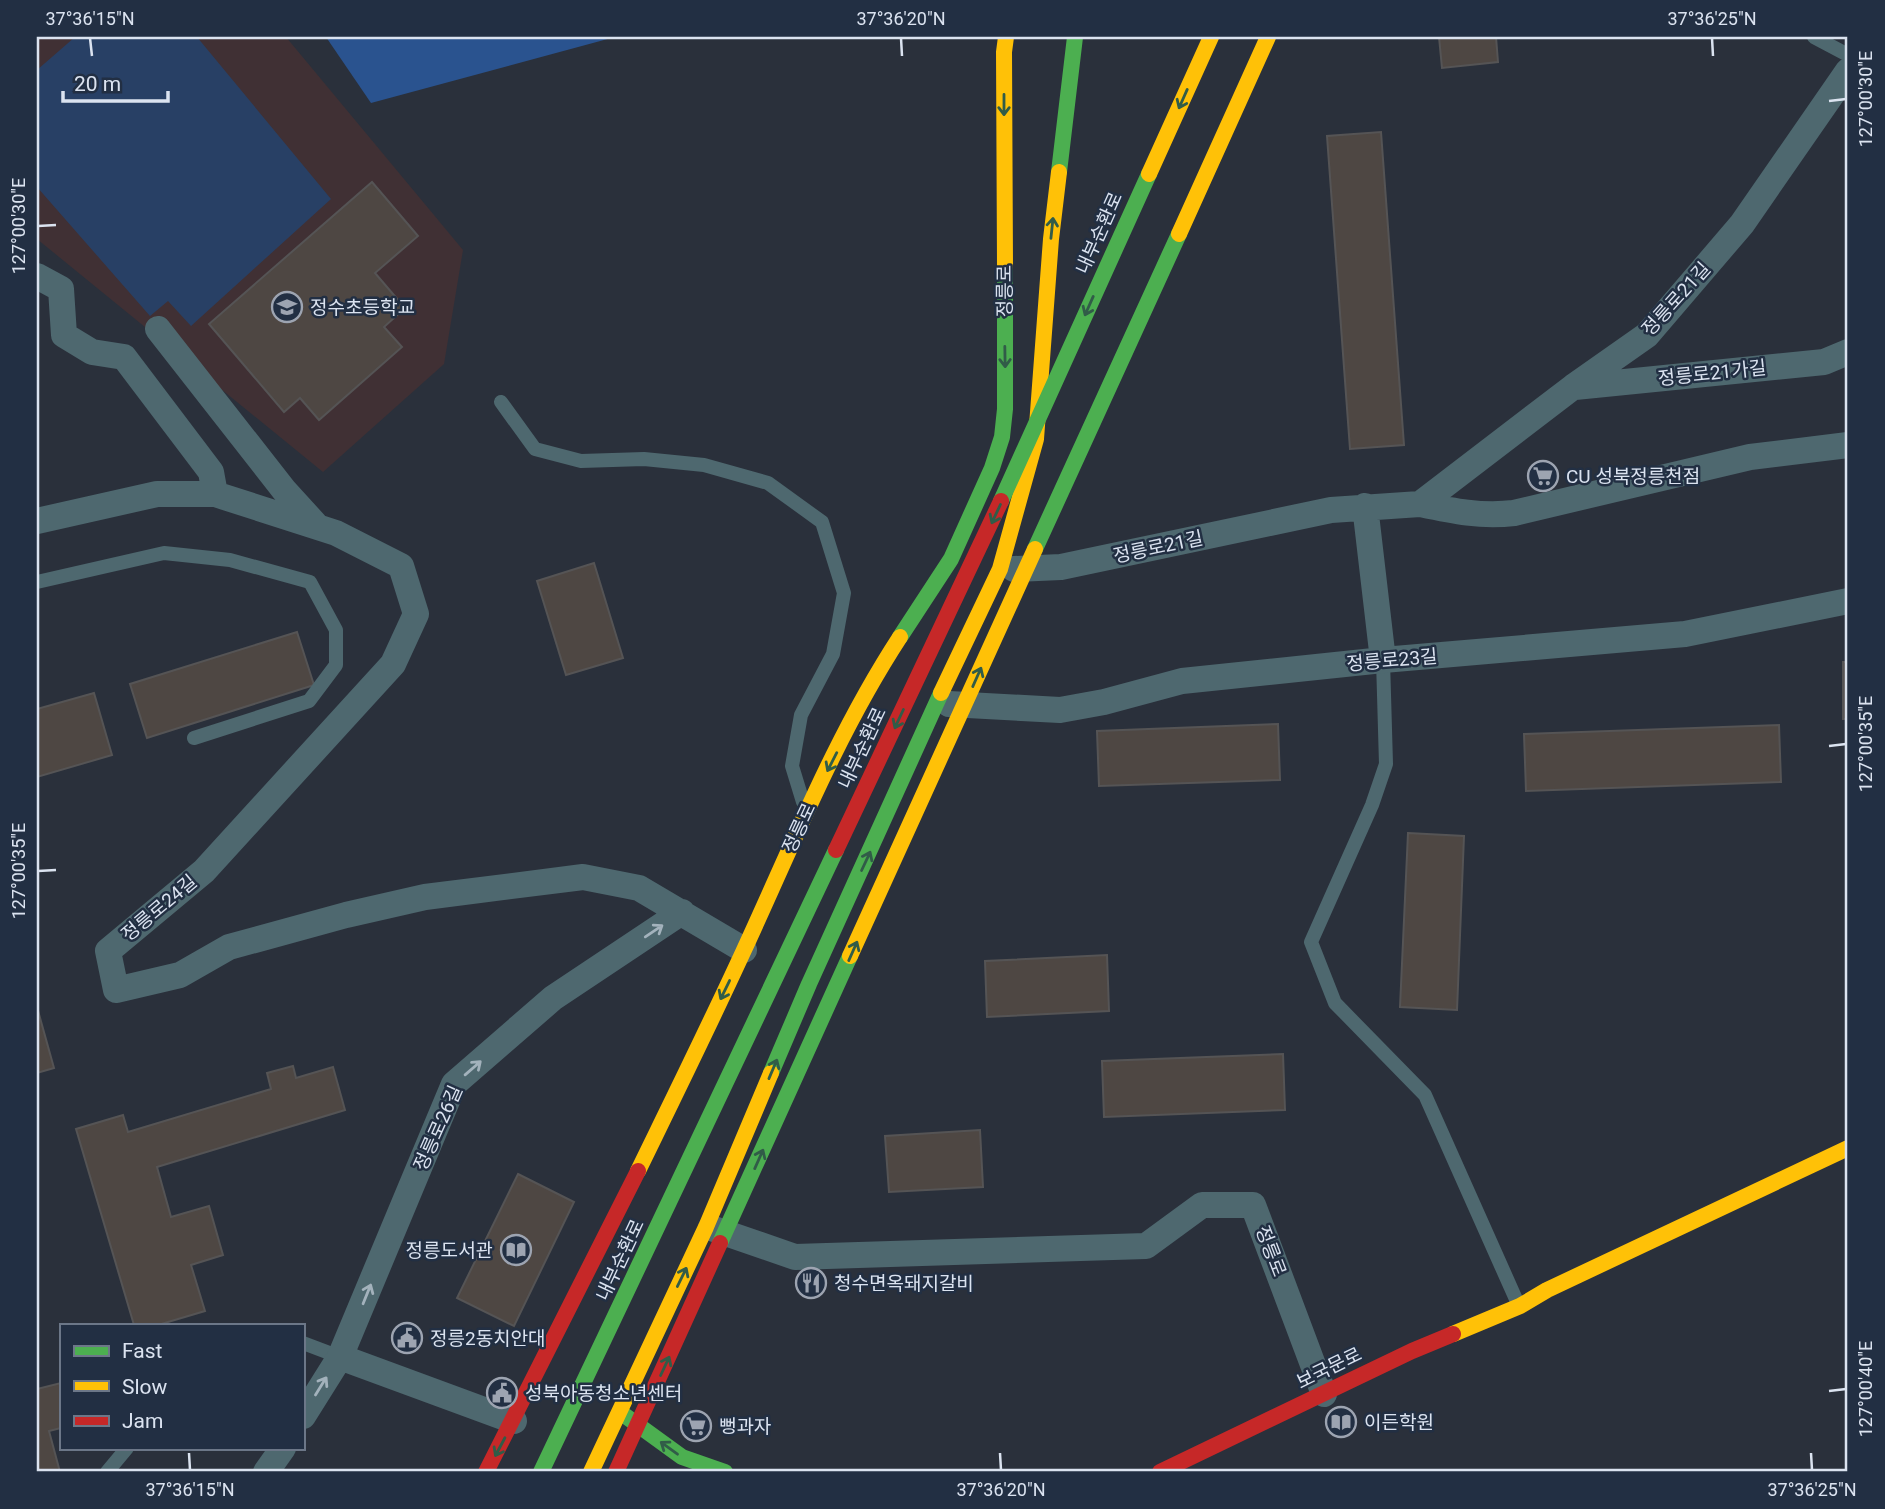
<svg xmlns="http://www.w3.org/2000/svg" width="1885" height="1509" font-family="Roboto,'Noto Sans KR',sans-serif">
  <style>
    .education { fill: #403034 }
    .green { fill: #284065 }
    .forest { fill: #2a538f }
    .building { fill: #4e4743; stroke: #555455; stroke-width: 2 }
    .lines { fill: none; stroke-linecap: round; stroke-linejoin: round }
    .lane { stroke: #4e686f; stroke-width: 14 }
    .street { stroke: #4e686f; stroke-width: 26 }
    .fast { stroke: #4caf50; stroke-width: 16 }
    .slow { stroke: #ffc107; stroke-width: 16 }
    .jam { stroke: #c62828; stroke-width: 16 }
    .fast-bridge { stroke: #4caf50; stroke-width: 16 }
    .slow-bridge { stroke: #ffc107; stroke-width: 16 }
    .jam-bridge { stroke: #c62828; stroke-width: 16 }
    .oneway { stroke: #315c48 }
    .oneway2 { stroke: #a3b2bc }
    .ticks { fill: none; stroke: #dbe3f0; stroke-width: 2.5 }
    .labels { text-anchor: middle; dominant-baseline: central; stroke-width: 5; stroke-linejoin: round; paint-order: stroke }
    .street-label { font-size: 19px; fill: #dbe3f0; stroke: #222f43 }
    .poi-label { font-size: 19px; fill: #dbe3f0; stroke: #222f43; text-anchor: start }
    .neatline { fill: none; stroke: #dbe3f0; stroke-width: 2.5 }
    .ticks-label { font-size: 18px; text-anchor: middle; fill: #dbe3f0 }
  </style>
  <rect width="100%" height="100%" fill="#2a303b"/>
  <path class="education" d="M37,37h249l177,213 -19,114 -121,108 -286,-233z"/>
  <path class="green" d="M75,37h122l134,162 -140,127 -23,-25 -18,15 -113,-129v-117z"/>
  <path class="forest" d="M326,37h289l-244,66z"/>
  <path class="building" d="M1439,37h57l2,25 -56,6z
    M1381,132l23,313 -54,4 -23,-313z
    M372,182l46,54 -43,37 30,35 -21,19 18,20 -83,73 -19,-22 -16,14 -75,-88z
    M594,563l29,95 -57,17 -29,-94z
    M297,632l17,53 -167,53 -17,-54z
    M1843,662h5v57h-5z
    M94,693l18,62 -75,22v-68z
    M1278,724l2,56 -181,6 -2,-55z
    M1779,725l2,57 -255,9 -2,-57z
    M1408,833l56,3 -7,174 -57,-3z
    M1107,955l2,56 -122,6 -2,-56z
    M37,1007l17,61 -17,5z
    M1283,1054l2,56 -181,7 -2,-56z
    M293,1066l3,12 37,-11 12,43 -188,57 14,50 38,-11 14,49 -32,10 14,46 -47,14h-24l-58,-196 47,-14 5,17 143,-43 -4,-16z
    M980,1130l3,57 -94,5 -4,-56z
    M518,1174l56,28 -60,124 -57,-28z
    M61,1383v45l-12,3 11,41h-23v-83z"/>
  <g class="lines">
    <path class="lane" d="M1814,37l34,18
      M501,402l34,47 46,12 63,-2 60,6 64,18 54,39 22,71 -11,61 -32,61 -9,51 11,36
      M37,582l127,-29 66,7 80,22 26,48v35l-27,36 -115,37
      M1383,660l3,104 -14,41 -61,137 24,61 90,92 94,211
      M303,1343l37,14
      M107,1472l20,-24"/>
    <path class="street" d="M37,276l24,13 3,46 28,17 32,5 87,115 4,22
      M158,329l126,161 31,34
      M1575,387l249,-25 24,-10
      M1420,504c33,7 61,13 94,9l236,-56 98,-12
      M1365,506l18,154
      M37,521l120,-27h58l121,39 65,33 15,48 -23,50 -189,207 -96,80 8,39 64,-15 49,-28 117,-32 79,-18 158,-20 56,11 105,62
      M1014,569l47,-2 270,-57 89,-6 153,-117 74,-52 95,-111 106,-153
      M949,704l111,6 44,-8 78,-21 201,-21 302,-26 163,-33
      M711,1228l84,29 351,-11 56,-41h51l71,189
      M340,1357l174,64
      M303,1416l37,-59 114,-273 99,-86 129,-86
      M266,1472l17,-24"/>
    <path class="fast" d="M1059,172l16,-135
      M900,637l51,-78 41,-91 10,-31 3,-28v-143
      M771,1073l38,-89 132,-291
      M620,1412l62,45 43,15"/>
    <path class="slow" d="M1005,266l-1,-214 2,-15
      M941,693l59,-124 36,-130 15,-200 8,-67
      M638,1171c36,-74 72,-147 106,-221 49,-106 92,-215 156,-313
      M1453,1334l67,-28 27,-16 301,-142
      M591,1472l115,-245 65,-154"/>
    <path class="jam" d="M486,1472l152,-301
      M1160,1472l252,-121 41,-17"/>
    <path class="fast-bridge" d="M1001,501l148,-327
      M1035,549l144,-315
      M720,1243l130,-287
      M541,1472l295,-622"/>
    <path class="slow-bridge" d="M1149,174l62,-137
      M1179,234l89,-197
      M850,956l185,-407"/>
    <path class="jam-bridge" d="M836,850l165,-349
      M616,1472l104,-229"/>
  </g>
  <defs><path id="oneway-shaft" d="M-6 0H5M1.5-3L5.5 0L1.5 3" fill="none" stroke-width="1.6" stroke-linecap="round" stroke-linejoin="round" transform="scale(1.75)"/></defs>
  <g class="oneway">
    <use href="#oneway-shaft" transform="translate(1183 99) rotate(114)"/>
    <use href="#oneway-shaft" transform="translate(1004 105) rotate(90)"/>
    <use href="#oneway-shaft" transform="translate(1052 228) rotate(-84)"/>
    <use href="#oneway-shaft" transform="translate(1089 306) rotate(114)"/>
    <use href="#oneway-shaft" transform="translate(1005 357) rotate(89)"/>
    <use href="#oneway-shaft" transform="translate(996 514) rotate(115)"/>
    <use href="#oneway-shaft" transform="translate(977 677) rotate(-66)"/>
    <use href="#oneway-shaft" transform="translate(899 719) rotate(115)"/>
    <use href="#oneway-shaft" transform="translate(832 762) rotate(117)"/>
    <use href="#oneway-shaft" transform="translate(866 861) rotate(-65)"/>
    <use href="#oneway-shaft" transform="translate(853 951) rotate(-66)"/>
    <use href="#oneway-shaft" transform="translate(725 990) rotate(116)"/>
    <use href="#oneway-shaft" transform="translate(773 1069) rotate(-67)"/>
    <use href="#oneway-shaft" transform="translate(759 1159) rotate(-66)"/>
    <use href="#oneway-shaft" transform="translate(682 1277) rotate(-64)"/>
    <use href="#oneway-shaft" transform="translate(665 1366) rotate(-65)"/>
    <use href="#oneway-shaft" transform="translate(500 1447) rotate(118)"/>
    <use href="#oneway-shaft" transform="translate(669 1448) rotate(-144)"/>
  </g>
  <g class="oneway2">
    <use href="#oneway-shaft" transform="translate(654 931) rotate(-34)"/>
    <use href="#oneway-shaft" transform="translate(473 1068) rotate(-41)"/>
    <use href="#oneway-shaft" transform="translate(367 1294) rotate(-68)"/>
    <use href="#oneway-shaft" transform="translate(321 1386) rotate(-58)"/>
  </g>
  <path class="ticks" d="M90,38l2,18M901,38l1,18M1712,38l1,18M1829,101l17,-2M38,226l18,-1M1829,746l17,-2M38,871l18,-1M1829,1391l17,-2M189,1453l1,17M1000,1453l1,17M1811,1453l1,17"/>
  <defs>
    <g id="school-ring" transform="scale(1.575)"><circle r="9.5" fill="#222f43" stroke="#9da4b1" stroke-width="1.5"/><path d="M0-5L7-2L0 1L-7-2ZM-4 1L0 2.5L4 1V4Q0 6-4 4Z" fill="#9da4b1"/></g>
    <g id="supermarket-ring" transform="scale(1.575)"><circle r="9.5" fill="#222f43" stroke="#9da4b1" stroke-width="1.5"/><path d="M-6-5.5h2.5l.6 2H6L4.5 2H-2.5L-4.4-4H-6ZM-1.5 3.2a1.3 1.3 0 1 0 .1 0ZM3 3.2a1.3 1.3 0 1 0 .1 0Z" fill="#9da4b1"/></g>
    <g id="library-ring" transform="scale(1.575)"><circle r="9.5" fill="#222f43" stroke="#9da4b1" stroke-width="1.5"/><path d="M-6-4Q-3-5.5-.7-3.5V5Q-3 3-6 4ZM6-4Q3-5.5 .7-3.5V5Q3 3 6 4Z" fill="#9da4b1"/></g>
    <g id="restaurant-ring" transform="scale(1.575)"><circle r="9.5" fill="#222f43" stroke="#9da4b1" stroke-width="1.5"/><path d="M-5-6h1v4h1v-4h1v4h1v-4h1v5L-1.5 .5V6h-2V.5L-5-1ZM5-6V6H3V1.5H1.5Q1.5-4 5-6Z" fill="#9da4b1"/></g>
    <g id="civic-ring" transform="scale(1.575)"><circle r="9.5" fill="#222f43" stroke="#9da4b1" stroke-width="1.5"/><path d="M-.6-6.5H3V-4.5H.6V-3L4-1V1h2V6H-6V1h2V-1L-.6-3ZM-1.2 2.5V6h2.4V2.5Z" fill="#9da4b1"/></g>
  </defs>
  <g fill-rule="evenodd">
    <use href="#school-ring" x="287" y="307"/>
    <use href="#supermarket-ring" x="1543" y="476"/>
    <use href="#library-ring" x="516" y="1250"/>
    <use href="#restaurant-ring" x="811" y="1283"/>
    <use href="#civic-ring" x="407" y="1338"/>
    <use href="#civic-ring" x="502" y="1393"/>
    <use href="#library-ring" x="1341" y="1422"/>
    <use href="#supermarket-ring" x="696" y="1426"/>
  </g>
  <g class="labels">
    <g class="street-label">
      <text transform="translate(1099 233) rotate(-66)">내부순환로</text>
      <text transform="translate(1004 291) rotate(-90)">정릉로</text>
      <text transform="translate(1676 299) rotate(-48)">정릉로21길</text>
      <text transform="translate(1712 373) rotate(-6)">정릉로21가길</text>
      <text transform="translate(1158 547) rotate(-12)">정릉로21길</text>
      <text transform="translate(1392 660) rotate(-5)">정릉로23길</text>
      <text transform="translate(862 748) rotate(-65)">내부순환로</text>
      <text transform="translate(799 828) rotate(-65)">정릉로</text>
      <text transform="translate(159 908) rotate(-40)">정릉로24길</text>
      <text transform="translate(438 1128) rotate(-66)">정릉로26길</text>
      <text transform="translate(1271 1251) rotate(69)">정릉로</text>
      <text transform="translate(620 1260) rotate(-65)">내부순환로</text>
      <text transform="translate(1329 1368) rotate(-26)">보국문로</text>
    </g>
    <g class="poi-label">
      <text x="310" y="307">정수초등학교</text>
      <text x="1566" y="476">CU 성북정릉천점</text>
      <text x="493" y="1250" text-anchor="end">정릉도서관</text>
      <text x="834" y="1283">청수면옥돼지갈비</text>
      <text x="430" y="1338">정릉2동치안대</text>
      <text x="525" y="1393">성북아동청소년센터</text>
      <text x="1364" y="1422">이든학원</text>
      <text x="719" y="1426">뻥과자</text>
    </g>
  </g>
  <rect width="1885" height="1509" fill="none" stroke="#222f43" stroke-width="77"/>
  <rect x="60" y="1324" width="245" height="126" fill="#222f43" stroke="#6c7788" stroke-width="2"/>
  <rect x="74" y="1346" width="35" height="10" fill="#4caf50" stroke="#6c7788" stroke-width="2"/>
  <text x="122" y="1358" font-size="21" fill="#dbe3f0">Fast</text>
  <rect x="74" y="1381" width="35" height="10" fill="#ffc107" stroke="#6c7788" stroke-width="2"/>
  <text x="122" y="1394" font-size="21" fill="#dbe3f0">Slow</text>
  <rect x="74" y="1416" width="35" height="10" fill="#c62828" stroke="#6c7788" stroke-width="2"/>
  <text x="122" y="1428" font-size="21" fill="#dbe3f0">Jam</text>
  <path d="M63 91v10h105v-10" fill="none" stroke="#dbe3f0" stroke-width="3.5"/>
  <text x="74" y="91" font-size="21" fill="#dbe3f0" stroke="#222f43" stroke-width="5" paint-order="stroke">20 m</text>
  <rect x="38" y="38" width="1808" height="1432" class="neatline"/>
  <g class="ticks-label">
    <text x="90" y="25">37°36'15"N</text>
    <text x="901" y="25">37°36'20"N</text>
    <text x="1712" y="25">37°36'25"N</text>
    <text transform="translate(1866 99) rotate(-90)" y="6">127°00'30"E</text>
    <text transform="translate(19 226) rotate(-90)" y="6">127°00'30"E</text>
    <text transform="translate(1866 744) rotate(-90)" y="6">127°00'35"E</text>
    <text transform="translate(19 871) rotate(-90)" y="6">127°00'35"E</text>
    <text transform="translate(1866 1389) rotate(-90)" y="6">127°00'40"E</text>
    <text x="190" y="1496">37°36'15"N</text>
    <text x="1001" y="1496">37°36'20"N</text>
    <text x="1812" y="1496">37°36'25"N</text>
  </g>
</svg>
